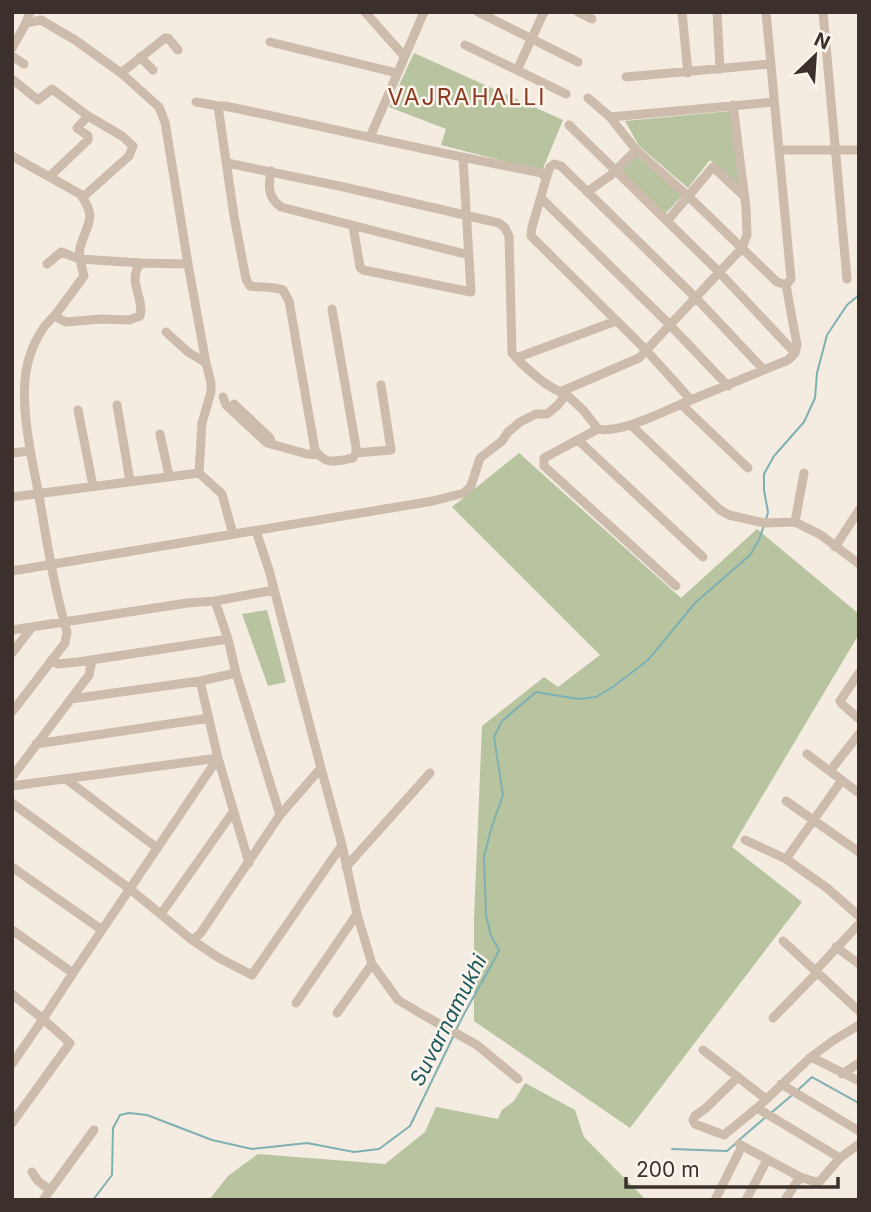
<svg xmlns="http://www.w3.org/2000/svg" width="871" height="1212" font-family="Inter,sans-serif">
  <style>
    .green { fill: #b8c4a0 }
    .lines { fill: none; stroke-linecap: round; stroke-linejoin: round }
    .stream { stroke: #7fb0b2; stroke-width: 2 }
    .minor { stroke: #cdbbac; stroke-width: 9 }
    .labels { text-anchor: middle; dominant-baseline: central; stroke-width: 5; stroke-linejoin: round; paint-order: stroke }
    .water-label { font-size: 21px; font-style: italic; fill: #1f5a5e; stroke: #fbf5ee }
    .quarter-label { font-size: 23px; letter-spacing: 2px; fill: #8c3b22; stroke: #fbf5ee }
  </style>
  <rect width="100%" height="100%" fill="#f4ebe1"/>
  <path class="green" d="M414,53l149,67 -21,51 -101,-26 5,-16 -57,-22z
    M730,111l11,79 -31,-30 -22,28 -49,-42 -14,-25z
    M637,154l45,42 -17,18 -45,-42z
    M519,453l162,145 76,-69 102,85v20l-127,213 70,55 -172,226 -156,-107v-102l8,-193 62,-49 14,10 42,-32 -148,-148z
    M267,610l19,72 -18,4 -26,-72z
    M525,1083l50,27 9,27 62,63h-437l19,-24 30,-22 127,10 40,-32 11,-25 62,12 4,-9 12,-9z"/>
  <g class="lines">
    <path class="stream" d="M766,520l2,-8 -4,-22v-16l10,-18 30,-34 11,-24 2,-25 10,-38 20,-30 12,-10
      M456,1030c13,-28 30,-52 43,-80l-8,-14 -5,-21 -2,-59 8,-30 11,-31 -9,-58 8,-16 34,-29 42,7 18,-2 17,-10 35,-27 47,-57 55,-48 9,-15 5,-15
      M798,1090l14,-13 47,26
      M771,1113l20,-17
      M739,1140l28,-24
      M672,1149l55,2 8,-7
      M93,1200l19,-25 1,-47 7,-13 9,-2 18,2 65,25 40,9 55,-6 47,9 25,-3 31,-23 44,-91"/>
    <path class="minor" d="M365,12l39,44
      M478,12l100,50
      M578,12l14,7
      M682,12l6,61
      M717,12l3,57
      M823,12l24,267
      M26,23l15,-3 34,20 46,33 38,34 6,15 23,142 18,99 5,20v9l-9,31 -3,50 23,21 11,40
      M270,42l127,31
      M465,45l101,49
      M12,48l13,-23 5,-13
      M12,56l12,8
      M140,57l13,13
      M517,70l27,-58
      M121,73l44,-35h3l10,12
      M626,77l144,-13
      M12,79l26,21 14,-11 36,27 34,20 11,10 -4,10 -46,41
      M588,98l22,19 26,33 52,46 89,86 9,3
      M196,102l22,4
      M610,117l164,-15
      M569,125l150,147 76,81
      M370,137l54,-125
      M779,150h80
      M12,156l68,38c18,25 7,28 0,54 -2,8 2,19 4,28l-28,38 2,4 8,4 35,-3 28,1 11,-4c5,-18 -14,-36 1,-53l47,1
      M271,171c-3,15 -3,27 10,36l188,48
      M49,177l39,-37v-4l-11,-8 11,-12
      M546,179l4,-12 4,-3 7,2 134,131 69,73
      M587,192l24,-17 25,-25
      M541,198l128,126 59,62
      M667,221l46,-54 32,30
      M353,226l7,41 3,3 108,22 -8,-134
      M47,264l14,-12 19,7 61,4
      M332,309l24,138v6l-3,5c-17,3 -27,8 -38,-8l-26,-149 -6,-11c-11,-4 -22,-2 -33,-4l-4,-7 -12,-63 -16,-110h7c105,22 211,47 317,67l4,6 -14,48 -1,9 115,114 45,50 97,-40 7,-7 2,-8 -11,-60 5,-6 -25,-267
      M166,332l22,20 18,11
      M516,358l100,-37
      M560,392l79,-34 103,-110 5,-13 -1,-27 -13,-103
      M566,394l18,17 14,18c24,5 68,-19 93,-29
      M223,397l3,8 41,38 40,11 11,1
      M234,404l36,34 2,6
      M681,404l67,64
      M117,405l13,76
      M78,410l15,76
      M631,425l89,85 9,5 36,8 30,-1 26,13 38,29
      M598,429l-54,29v8l132,120
      M160,434l9,42
      M578,440l125,117
      M12,453l18,-2
      M356,453l35,-3 -10,-65
      M12,497l187,-24
      M795,522l9,-49
      M835,547l24,-37
      M12,571l421,-70 31,-8 7,-7 9,-28 22,-17 6,-9 12,-10 16,-8h11l11,-9 8,-11c-18,-5 -42,-27 -54,-41l-3,-117 -4,-8 -6,-5 -155,-36 -117,-24
      M215,601l59,-11
      M12,630l175,-27 28,-2 13,38 8,34 44,142 41,-47 -52,-198 -13,-39
      M12,653l20,-26
      M51,660l7,4 20,-2 150,-23
      M859,673l-19,28 2,3 17,15
      M200,681l36,-8
      M71,699l129,-18 18,77 -145,215
      M12,712l53,-69 2,-11c-13,-44 -20,-90 -28,-136 -7,-36 -17,-80 -14,-116 2,-25 13,-50 31,-66
      M36,744l173,-26
      M807,754l52,39
      M830,771l29,-37
      M12,777l77,-102 3,-15
      M66,779l91,69
      M12,786l206,-28 31,105
      M786,801l73,51
      M12,803l118,86 62,51 8,-6 80,-119
      M745,840l41,19 41,29 32,28
      M786,859l56,-79
      M12,867l90,63
      M346,867l84,-94
      M161,914l72,-102
      M357,914l15,50 26,36 27,16 52,29 41,34
      M12,930l61,43 -30,46 27,24 -58,80
      M192,940l27,18 33,17 90,-130
      M783,941l76,70
      M836,947l23,17
      M12,994l31,25 -31,45
      M296,1003l61,-89 -15,-69 -21,-77
      M337,1013l35,-49
      M773,1018l44,-45v-4l42,-45
      M703,1050l63,49
      M811,1057l23,-17 25,-15
      M842,1074l17,-11
      M738,1077l-32,31 -11,8 -2,4 2,4 29,11 33,-27 54,-51 48,24
      M781,1084l78,47
      M757,1108l83,50
      M739,1144l61,33
      M32,1172l6,9 12,9
      M43,1200l51,-70
      M715,1200l24,-48
      M746,1200l21,-40
      M785,1200l15,-23 16,5 4,-1 20,-23 19,-14"/>
  </g>
  <g class="labels">
    <g class="water-label">
      <text transform="translate(448 1020) rotate(-63)">Suvarnamukhi</text>
    </g>
    <g class="quarter-label">
      <text x="467" y="97">VAJRAHALLI</text>
    </g>
  </g>
  <rect width="871" height="1212" fill="none" stroke="#3b302b" stroke-width="28"/>
  <g transform="translate(815 56) rotate(25)" stroke="#fbf5ee" stroke-width="5" paint-order="stroke">
  <path d="M0-5L12 26L0 18L-12 26Z" fill="#3b302b"/>
  <text y="-10" font-size="19" font-weight="bold" text-anchor="middle" fill="#3b302b">N</text>
  </g>
  <path d="M626 1177v10h212v-10" fill="none" stroke="#3b302b" stroke-width="3.5"/>
  <text x="636" y="1177" font-size="21" fill="#3b302b" stroke="#fbf5ee" stroke-width="5" paint-order="stroke">200 m</text>
</svg>
